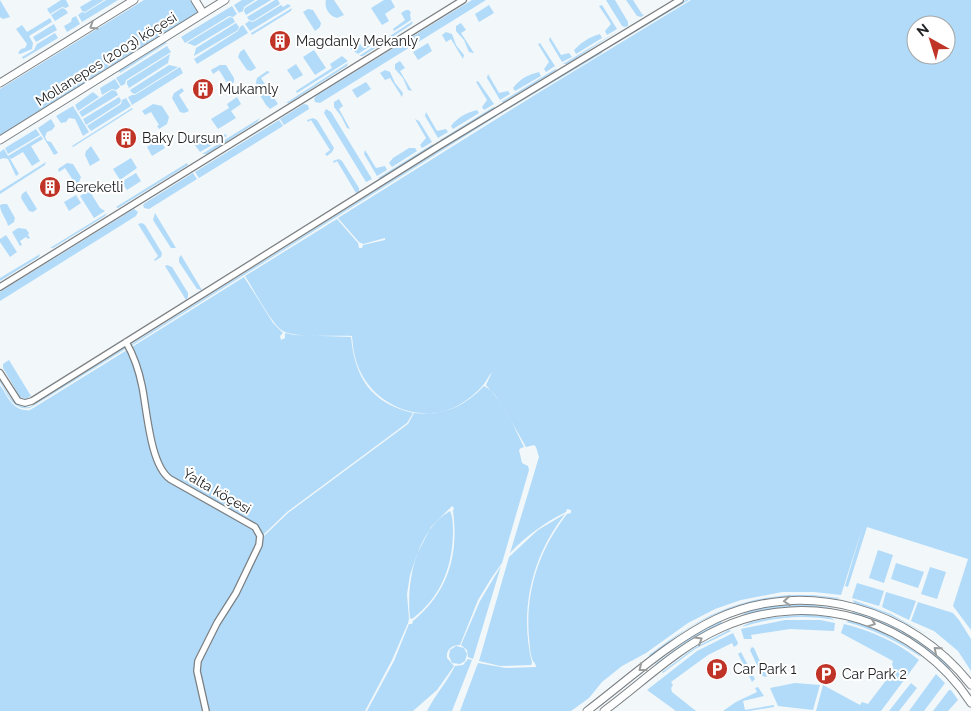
<svg xmlns="http://www.w3.org/2000/svg" width="971" height="711" font-family="Raleway,sans-serif">
  <style>
    .green { fill: #b1dbf9; fill-rule: evenodd }
    .lines { fill: none; stroke-linecap: round; stroke-linejoin: round }
    .minor-casing { stroke: #7c8083; stroke-width: 8 }
    .tertiary-casing { stroke: #7c8083; stroke-width: 9 }
    .minor { stroke: #fff; stroke-width: 5.5 }
    .tertiary { stroke: #fff; stroke-width: 7 }
    .oneway { stroke: #9b9c9c }
    .labels { text-anchor: middle; dominant-baseline: central; stroke-width: 4; stroke-linejoin: round; paint-order: stroke }
    .poi-label { font-size: 14px; fill: #212224; stroke: #fff; text-anchor: start }
    .street-label { font-size: 14px; fill: #212224; stroke: #fff }
  </style>
  <rect width="100%" height="100%" fill="#f2f7fa"/>
  <path class="green" d="M0,0l10,17 -7,2 -3,-2z
    M61,0h5l3,6 -3,2 -4,-1 -12,7 -3,-5z
    M92,0h12l-19,12 -3,-1 -2,-4z
    M106,0h12l-36,22 -4,-7 4,-3 3,1z
    M144,0h46l8,12 -198,123v-46z
    M242,0h13l-11,7 -1,4 -4,2 -5,-8z
    M258,0h13l-25,15 -2,-4 1,-3z
    M275,0h3l2,4 -27,17 -4,-1 -2,-3z
    M326,0h8l10,15 -7,3c-8,-2 -13,-10 -11,-18z
    M384,0h7l4,7 -10,7 4,7 -7,4 -11,-17z
    M472,0h14l-166,103 -5,-1 -1,-3 2,-3z
    M606,0h9l13,22v4l-3,1 -3,-1z
    M626,0h7l9,14 2,1 -3,2 -4,-1z
    M686,0h3l-84,50 1,-2z
    M691,0h280v630l-18,-24 15,-47 -101,-32 -19,60 -3,-1 18,-60 -22,69 -27,-3h-32l-41,8 -26,9 -27,14 -42,30 -24,13 -20,16 -13,16 -18,13h-111l18,-48 28,5 30,-1c0,-2 -1,-4 -3,-6 -3,-6 -3,-16 -4,-23 -4,-46 10,-88 38,-124l4,-1v-3l-4,-1 -1,3c-21,10 -40,24 -56,41l29,-96 -3,-10 -2,-2 -8,2 -25,-44 -15,-18 6,-13c-3,3 -5,8 -8,12 -7,9 -18,17 -27,22 -35,18 -79,1 -96,-33 -6,-12 -8,-24 -9,-37 -16,-1 -57,2 -69,-5 -11,-6 -30,-43 -38,-55l92,-57 21,24 1,5h3l1,-3 22,-5v-2l-22,6 -4,-2 -21,-24 200,-125zM916,25h30v30h-30z
    M288,4l3,2 -41,25 -5,-7 4,-3 4,1 28,-17 2,2z
    M489,5l5,8 -15,9 -4,-8z
    M602,5l15,24 -10,6 -2,-4 6,-7 -12,-18z
    M232,6l5,8 -4,3 -4,-1 -44,27 -4,-6z
    M62,8l3,1 3,4 -13,8 -4,-6z
    M292,8l-1,3 -39,24 -1,-2z
    M308,9l5,1 8,13 -1,4 -5,4 -12,-19z
    M406,10h3l2,3 -1,1 1,6 -17,11 -1,-2 12,-9 -4,-7z
    M76,16l4,8 -13,8 -3,-6 7,-4 1,-4z
    M230,17l3,1 2,4 -40,24 -8,-3z
    M50,18l2,4 -23,14 4,7 -1,6 -12,5 -2,-1 3,-4 4,-1 2,-4 -11,-15 6,-4 5,7z
    M413,21l-1,3 -49,32h-4z
    M236,23l3,4 -1,3 -44,26 2,-8z
    M461,23l5,7 -5,3 13,20 -5,-1 -5,-12 -8,-9v-5z
    M54,24l3,6 -21,12 -3,-5z
    M243,25l5,8 -51,31 -3,-5 44,-28 2,-4z
    M618,31l-51,33h-4z
    M446,32l6,2 4,11 8,10 -1,4 -12,-20 -5,3 -4,-7z
    M55,33l3,5 -35,21 -1,-2 12,-7 3,-6z
    M600,34l2,4 -26,16 -2,-4c8,-8 15,-13 26,-16z
    M380,36l1,3 -23,15 -7,-5 1,-5 7,-2 3,5 2,-1z
    M550,37l11,18 8,-2 3,4 -10,5 -13,-22z
    M166,42l1,1 -47,30 -1,-2z
    M428,43l4,8 -14,9 -5,-8z
    M540,43l15,23 -9,6 -2,-3 5,-7 -11,-18z
    M167,46l4,6 -45,28 -1,4 -4,2 -5,-8z
    M244,49l12,19 -5,3 -4,-1 -9,-13 2,-5z
    M314,50l12,18 -11,7 -12,-18z
    M603,50l-1,3 -102,61 -1,-1z
    M170,54l-2,9 -39,25 -2,-4v-3z
    M342,56l6,5 -51,32 -1,-2 36,-23 -2,-4z
    M400,61l5,7 -5,3 12,20 -4,-1 -5,-12 -8,-9v-5z
    M348,63l-1,3 -58,37h-3z
    M296,64l7,11 -9,5 -7,-10z
    M169,65l9,2 -43,27 -3,-1 -2,-3z
    M220,65h6l8,13v4l-5,4 -10,-16 -6,4 -2,-4z
    M180,67l3,6 -51,32 -4,-8 4,-2h3z
    M557,68l-2,3 -51,31h-3z
    M385,70l5,2 5,11 8,10 -1,4 -12,-19 -5,2 -5,-7z
    M267,71l3,1 -9,6 17,26 -8,5 -4,-4 -11,-18 2,-9z
    M539,72l2,4 -26,15 -2,-3c7,-9 14,-13 26,-16z
    M488,74l11,19 9,-2 2,3 -10,6 -13,-22z
    M115,79l5,8 -4,3 -4,-1 -10,6 -2,-7z
    M478,81l16,23 -10,6 -2,-3 5,-7 -11,-18z
    M366,82l5,7 -14,9 -5,-8z
    M182,88l2,3 -5,4 10,16 -5,2 -4,-1 -8,-14 2,-5z
    M112,90l4,1 2,4 -36,22 -3,-5z
    M93,92l6,5 -21,14 -3,-6z
    M119,97l2,3 -1,3 -34,22 -3,-6z
    M237,97l4,7 -10,7 5,7 -18,11 -7,-10 18,-11 -2,-4z
    M126,98l5,8 -40,25 -4,-5 34,-22 1,-4z
    M339,99l4,7 -4,3 11,20 -3,-1 -6,-12 -7,-9v-5z
    M153,104l9,2 7,11 -2,7 -8,5 -2,-3 2,-1 -8,-13 -6,3 -3,-4z
    M304,104l4,1 1,4 -25,16 -4,-6z
    M73,106l16,26 -6,4 -8,-17 -6,-1 -3,4 -5,1 -5,-7z
    M495,106l-2,3 -51,31h-2z
    M132,108l1,1 -60,38 -1,-1z
    M326,109l5,3 41,67 -6,3 -42,-69z
    M477,110l2,3 -26,16 -2,-3c7,-9 15,-13 26,-16z
    M426,112l11,19 9,-2 2,3 -10,6 -13,-22z
    M496,115l1,1 -366,230 -1,-1z
    M260,118l-3,4 -50,32h-5z
    M313,118l4,2 17,28 -2,4 -5,4 -2,-2 5,-4 -19,-30 -3,2 -1,-2z
    M51,119l4,7 -3,4 -5,2 -2,5 2,4 4,1 7,11 -4,2 -16,-27z
    M415,119l4,2 13,21 -10,6 -2,-3 6,-7z
    M279,120l4,6 -84,52 -4,-6z
    M36,129l4,6 -32,19 -3,-6z
    M225,134l2,2 -27,16 -5,-7 1,-4 8,-5 6,8z
    M41,136l2,3 -12,7 9,15 -8,5 -9,-14 -12,7 -2,-2 10,17 -3,2 -8,-17 -4,-1 -4,1v-7l4,-3 4,7z
    M159,139l6,9 -13,8 -5,-9z
    M433,144l-1,3 -50,31h-4z
    M91,146l9,14 -10,6 -5,-11 1,-4z
    M409,148h6l2,3 -25,16 -3,-4 4,-5z
    M365,150l11,18 9,-2 2,4 -10,6 -13,-22z
    M131,158l6,10 -17,12 -7,-11z
    M339,159l3,2 17,27v4l-3,1 -19,-32 -3,2 -1,-2z
    M46,162l-1,3 -45,29v-3z
    M67,163l6,1 8,13 -2,5 -8,5 4,-4 -10,-15 -6,4 -1,-3z
    M187,163l1,2 -70,43 -2,-1z
    M136,173l5,8 -14,9 -6,-8z
    M193,173l4,6 -48,30 -5,-1 -1,-3 2,-2z
    M89,190l11,18 5,3 -11,7 -14,-22z
    M26,191l11,18 -4,3 -4,-1 -8,-13 1,-4z
    M76,195l5,8 -12,8 -5,-9z
    M3,204h4l8,14 -1,4 -6,4c-1,-7 -8,-13 -8,-21z
    M134,209l4,3 -2,4 -136,85v-9z
    M107,213l-2,3 -52,32h-3z
    M155,213l21,35h-5l-18,-28z
    M142,223l3,2 17,28 -1,4 -6,4 -1,-1 4,-4 -20,-32z
    M18,228l8,1 3,4 -1,2 2,3 -2,1 -2,-2 -6,4 2,4 -2,1 -8,-14z
    M6,235l11,17 -7,5 -10,-15v-3z
    M40,254l-1,3 -39,24v-3z
    M181,255l21,35 -5,-1 -18,-27v-4z
    M167,265l5,2 16,26v4l-2,3 -21,-34z
    M244,277l29,46 10,10 -3,3 1,4 4,-2v-5l9,2 57,2c4,41 20,66 62,76l-6,10 -120,89 -25,24 -1,-3 -95,-60 -8,-14 -26,-112z
    M126,347l1,1 -97,60c-17,3 -23,-14 -30,-26v-2c7,12 13,29 30,27z
    M127,350l14,37 14,75 5,10 96,58 2,12 -63,129 8,40h-203v-326c8,12 13,27 30,25z
    M9,360l22,36 -5,3 -6,-2 -17,-29v-4z
    M484,386c16,7 32,45 40,61l-3,1 -2,2 3,13 6,3 1,4 -27,93 -10,14 -14,23 -18,45c-9,0 -14,5 -13,13l7,8 -17,24 -24,21h-46l27,-50 15,-37h3l1,-3c35,-29 46,-66 40,-110l1,-3 -2,-2 -21,21 -14,27 -7,21 -3,19 2,25 -1,4 -16,37 -27,51h-158l-9,-44 64,-129 26,-25 120,-89 6,-11c29,3 50,-6 70,-27z
    M450,511c3,6 3,15 3,23 -1,35 -13,64 -41,85l-2,-1c-4,-36 6,-87 40,-107z
    M565,514c-33,42 -46,96 -33,149l-1,2 -31,1 -21,-5 30,-104 29,-27z
    M878,550l15,5 -9,28 -15,-5z
    M896,563l28,9 -6,16 -27,-9z
    M501,566l-28,93 -5,-2 -1,-7 -6,-5 19,-44z
    M930,567l16,5 -9,27 -16,-5z
    M857,583l27,8 -5,15 -27,-8z
    M886,592l30,9 -7,19 -27,-13z
    M791,595h22l27,3 -3,1c-53,-9 -108,3 -153,32 -12,8 -23,17 -34,26l-1,-2c47,-35 82,-56 142,-60z
    M853,600l38,14 37,21 -38,-20 -36,-12z
    M918,602l35,11 6,7 12,19v32l-13,-20 -24,-20 -23,-10z
    M813,605l20,3 -48,-1 -44,8c20,-11 50,-11 72,-10z
    M852,611c38,10 71,30 99,57l-2,1c-28,-27 -59,-46 -97,-56z
    M812,615l17,2 6,3c-31,-6 -63,-3 -93,7 11,-10 54,-12 70,-12z
    M785,620h35l15,3 -1,8 -44,-2 -39,6 1,4h-8l-3,-10z
    M721,621l1,2 -34,19 -32,23 -1,-1 35,-26z
    M849,621c26,6 49,18 71,34l1,2c-24,-16 -48,-28 -75,-35z
    M844,624c28,7 53,18 75,36l-38,51h-65l7,-26 37,20 2,-3 6,2 26,-34 -2,-6 1,-3 -52,-28z
    M729,630l2,1 -36,18 -32,24 -1,-1 32,-24z
    M733,633l5,10 -1,2 -3,2 -2,-4 -24,12 -37,27 2,3 -2,3 1,4 24,19h-20l-29,-21 50,-39z
    M456,646l8,2 3,6 -2,7 -5,3 -8,-1 -3,-7 1,-6z
    M752,647l2,1 13,29 -5,-1 -12,-26z
    M741,652l14,27 -3,3 -14,-28z
    M468,659l4,1 -20,51h-25c8,-16 20,-29 28,-45l8,-1z
    M936,674l9,9 -21,28h-15z
    M795,683l25,2 -7,25 -35,-4 -8,-18z
    M911,683l6,5 -18,23h-10z
    M758,687l6,9 -21,5 2,9 29,-5v2l-25,4h-26l13,-9 21,-10 -2,-4z
    M949,690h2l7,10 -10,11h-15z"/>
  <g class="lines">
    <g class="minor-casing">
      <path id="minor" d="M0,287l463,-287
        M126,342c8,14 13,29 16,44 5,24 8,79 28,93l85,48 5,9 -1,9 -23,48 -19,30 -19,38 -1,10 9,40
        M0,373l18,28 7,2 7,-2 407,-255 241,-146"/>
    </g>
    <g class="tertiary-casing">
      <path id="tertiary" d="M195,0l8,13
        M0,83l134,-83
        M0,140l225,-140
        M587,711c41,-31 83,-70 129,-92 89,-42 196,-10 255,66
        M604,711c38,-28 74,-64 117,-83 90,-41 197,-7 250,75"/>
    </g>
    <use href="#minor" class="minor"/>
    <use href="#tertiary" class="tertiary"/>
  </g>
  <defs><path id="oneway-chevron" d="M-2-3.5L2.5 0L-2 3.5" fill="none" stroke-width="1.6" stroke-linecap="round" stroke-linejoin="round" transform="scale(1.25)"/></defs>
  <g class="oneway">
    <use href="#oneway-chevron" transform="translate(93 26) rotate(148)"/>
    <use href="#oneway-chevron" transform="translate(787 601) rotate(175)"/>
    <use href="#oneway-chevron" transform="translate(872 623) rotate(21)"/>
    <use href="#oneway-chevron" transform="translate(699 640) rotate(-30)"/>
    <use href="#oneway-chevron" transform="translate(937 650) rotate(-140)"/>
    <use href="#oneway-chevron" transform="translate(642 668) rotate(142)"/>
  </g>
  <defs>
    <g id="building-disc" transform="scale(1.125)"><circle r="9.5" fill="#c03327" stroke="#fff"/><path d="M-4-6H4V6H1V3H-1V6H-4ZM-2.5-4.3h1.7v1.8h-1.7ZM.8-4.3h1.7v1.8H.8ZM-2.5-1h1.7V.8h-1.7ZM.8-1h1.7V.8H.8Z" fill="#fff"/></g>
    <g id="parking-disc" transform="scale(1.125)"><circle r="9.5" fill="#c03327" stroke="#fff"/><path d="M-3.5-5.5H1a3.5 3.5 0 0 1 0 7H-1V5.5H-3.5ZM-1-3.4V-.6H.8a1.4 1.4 0 0 0 0-2.8Z" fill="#fff"/></g>
  </defs>
  <g fill-rule="evenodd">
    <use href="#building-disc" x="280" y="41"/>
    <use href="#building-disc" x="203" y="89"/>
    <use href="#building-disc" x="126" y="138"/>
    <use href="#building-disc" x="50" y="187"/>
    <use href="#parking-disc" x="717" y="669"/>
    <use href="#parking-disc" x="826" y="674"/>
  </g>
  <g class="labels">
    <g class="poi-label">
      <text x="296" y="41">Magdanly Mekanly</text>
      <text x="219" y="89">Mukamly</text>
      <text x="142" y="138">Baky Dursun</text>
      <text x="66" y="187">Bereketli</text>
      <text x="733" y="669">Car Park 1</text>
      <text x="842" y="674">Car Park 2</text>
    </g>
    <g class="street-label">
      <text transform="translate(106 59) rotate(-32)">Mollanepes (2003) köçesi</text>
      <text transform="translate(217 491) rotate(30)">Ýalta köçesi</text>
    </g>
  </g>
  <g transform="translate(931 40) rotate(321)"><circle r="24" fill="#ffffff" stroke="#a6a7a7"/>
  <path d="M0-4L9 19L0 12L-9 19Z" fill="#c03327"/>
  <text y="-8" font-size="14" font-weight="bold" text-anchor="middle" fill="#212224">N</text>
  </g>
</svg>
